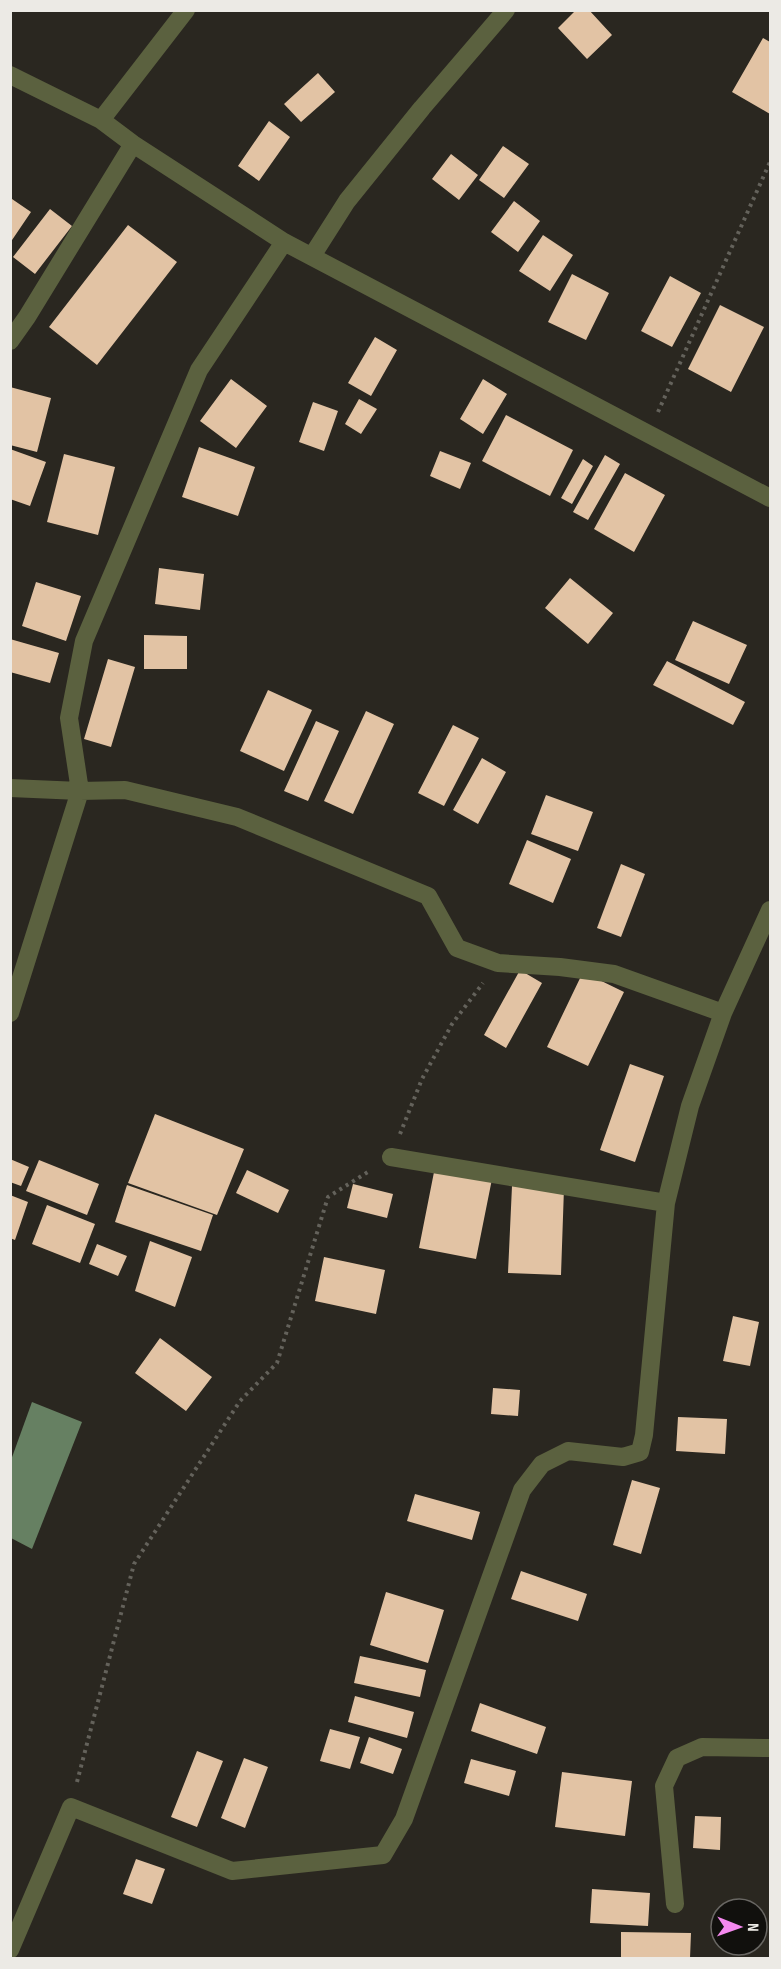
<svg xmlns="http://www.w3.org/2000/svg" width="781" height="1969" font-family="'Sofia Sans Condensed',sans-serif">
  <style>
    .water { fill: #668062 }
    .building { fill: #e2c3a4 }
    .lines { fill: none; stroke-linecap: round; stroke-linejoin: round }
    .path { stroke: #64625b; stroke-width: 4; stroke-dasharray: 3 4.5; stroke-linecap: butt }
    .street { stroke: #5b613f; stroke-width: 18 }
  </style>
  <rect width="100%" height="100%" fill="#2a2720"/>
  <path class="water" d="M32,1402l50,20 -50,127 -21,-11v-78z"/>
  <path class="building" d="M576,10h13l23,25 -25,24 -29,-31z
    M763,38l7,4v72l-38,-22z
    M318,73l17,19 -34,30 -17,-18z
    M269,121l21,16 -31,44 -21,-15z
    M503,146l26,18 -25,34 -25,-18z
    M451,154l27,21 -19,25 -27,-21z
    M12,199l19,13 -21,31v-42z
    M514,201l26,20 -22,31 -27,-20z
    M50,209l22,17 -37,48 -22,-17z
    M128,225l49,37 -80,103 -48,-38z
    M543,235l30,20 -23,36 -31,-20z
    M572,274l37,19 -23,47 -38,-18z
    M670,276l31,17 -29,54 -31,-16z
    M720,305l44,22 -33,65 -43,-23z
    M375,337l22,13 -26,46 -23,-13z
    M231,379l36,27 -31,42 -36,-27z
    M483,379l24,15 -24,40 -23,-15z
    M10,387l41,11 -14,54 -27,-7z
    M359,399l18,10 -16,25 -16,-10z
    M313,402l25,9 -14,40 -25,-9z
    M506,415l67,35 -23,46 -68,-35z
    M199,447l56,20 -17,49 -56,-19z
    M10,449l36,13 -16,44 -20,-7z
    M440,451l31,12 -11,26 -30,-13z
    M64,454l51,13 -17,68 -51,-13z
    M605,455l15,9 -32,56 -15,-8z
    M583,459l10,7 -21,38 -11,-6z
    M625,473l40,22 -31,57 -40,-23z
    M159,568l45,6 -4,36 -45,-6z
    M570,578l43,35 -25,31 -43,-36z
    M36,582l45,14 -15,45 -44,-15z
    M693,621l54,24 -18,39 -54,-24z
    M144,635l43,1v33h-43z
    M10,639l49,14 -9,30 -40,-11z
    M108,659l27,8 -24,80 -27,-8z
    M667,661l78,41 -12,23 -80,-40z
    M268,690l44,20 -28,61 -44,-20z
    M366,711l28,13 -41,90 -29,-13z
    M316,721l23,10 -31,70 -24,-10z
    M453,725l26,13 -35,68 -26,-13z
    M482,758l24,14 -28,52 -25,-14z
    M546,795l47,17 -15,39 -47,-17z
    M527,840l44,19 -18,44 -44,-19z
    M621,864l24,10 -24,63 -24,-9z
    M520,970l22,13 -36,65 -22,-13z
    M583,972l41,20 -36,74 -41,-19z
    M630,1064l34,12 -29,86 -35,-12z
    M155,1114l89,35 -27,66 -89,-32z
    M10,1159l19,8 -8,19 -11,-4z
    M39,1160l60,24 -12,31 -61,-24z
    M435,1167l57,12 -16,80 -57,-11z
    M247,1170l42,20 -11,23 -42,-20z
    M353,1184l40,10 -6,24 -40,-10z
    M127,1185l86,30 -12,36 -86,-29z
    M512,1186l52,2 -3,87 -53,-2z
    M10,1195l18,7 -13,38 -5,-2z
    M47,1205l48,19 -15,39 -48,-19z
    M150,1241l42,16 -17,50 -40,-16z
    M97,1244l30,12 -9,20 -29,-12z
    M324,1257l61,13 -9,44 -61,-13z
    M733,1316l26,6 -9,44 -27,-5z
    M160,1338l52,39 -26,34 -51,-38z
    M493,1388l27,2 -2,26 -27,-2z
    M678,1417l49,2 -2,35 -49,-3z
    M632,1480l28,8 -19,66 -28,-9z
    M415,1494l65,18 -8,28 -65,-19z
    M521,1571l66,23 -9,27 -67,-22z
    M386,1592l58,18 -16,53 -58,-18z
    M360,1656l66,14 -6,27 -66,-14z
    M355,1696l59,16 -7,26 -59,-16z
    M480,1703l66,24 -9,27 -66,-23z
    M330,1729l30,8 -10,32 -30,-8z
    M369,1737l33,12 -9,25 -33,-11z
    M197,1751l26,10 -26,66 -26,-10z
    M244,1758l24,9 -23,61 -24,-10z
    M471,1759l45,12 -7,25 -45,-13z
    M562,1772l70,9 -7,55 -70,-9z
    M695,1816l26,1 -1,33 -27,-2z
    M136,1859l29,10 -13,35 -29,-10z
    M592,1889l58,4 -2,33 -58,-3z
    M621,1932l70,1 -1,25h-69z"/>
  <g class="lines">
    <path class="path" d="M658,412l112,-250
      M400,1134l22,-55 30,-55 31,-41
      M77,1782l57,-218 106,-163 37,-38 51,-166 43,-27"/>
    <path class="street" d="M10,75l91,45 32,24 151,98 486,256
      M101,120l85,-110
      M312,256l35,-55 75,-93 84,-98
      M10,341l17,-24 106,-173
      M10,788l70,3 45,-1 112,27 191,79 29,52 41,15 62,4 54,7 109,39
      M10,1013l70,-222 -11,-73 15,-77 115,-271 85,-128
      M391,1157l275,46
      M675,1904l-11,-118 13,-28 25,-11 68,1
      M10,1950l61,-143 161,64 151,-16 21,-36 118,-329 20,-26 26,-13 55,6 17,-5 4,-17 22,-232 24,-97 33,-93 47,-103"/>
  </g>
  <rect width="781" height="1969" fill="none" stroke="#eceae5" stroke-width="24"/>
  <g transform="translate(739 1927) rotate(91)"><circle r="28" fill="#11100d" stroke="#696763" stroke-width="1.5"/>
  <path d="M0-4.5L10 22L0 15L-10 22Z" fill="#f589ef"/>
  <text y="-9" font-size="16" font-weight="bold" text-anchor="middle" fill="#eceae5">N</text>
  </g>
</svg>
